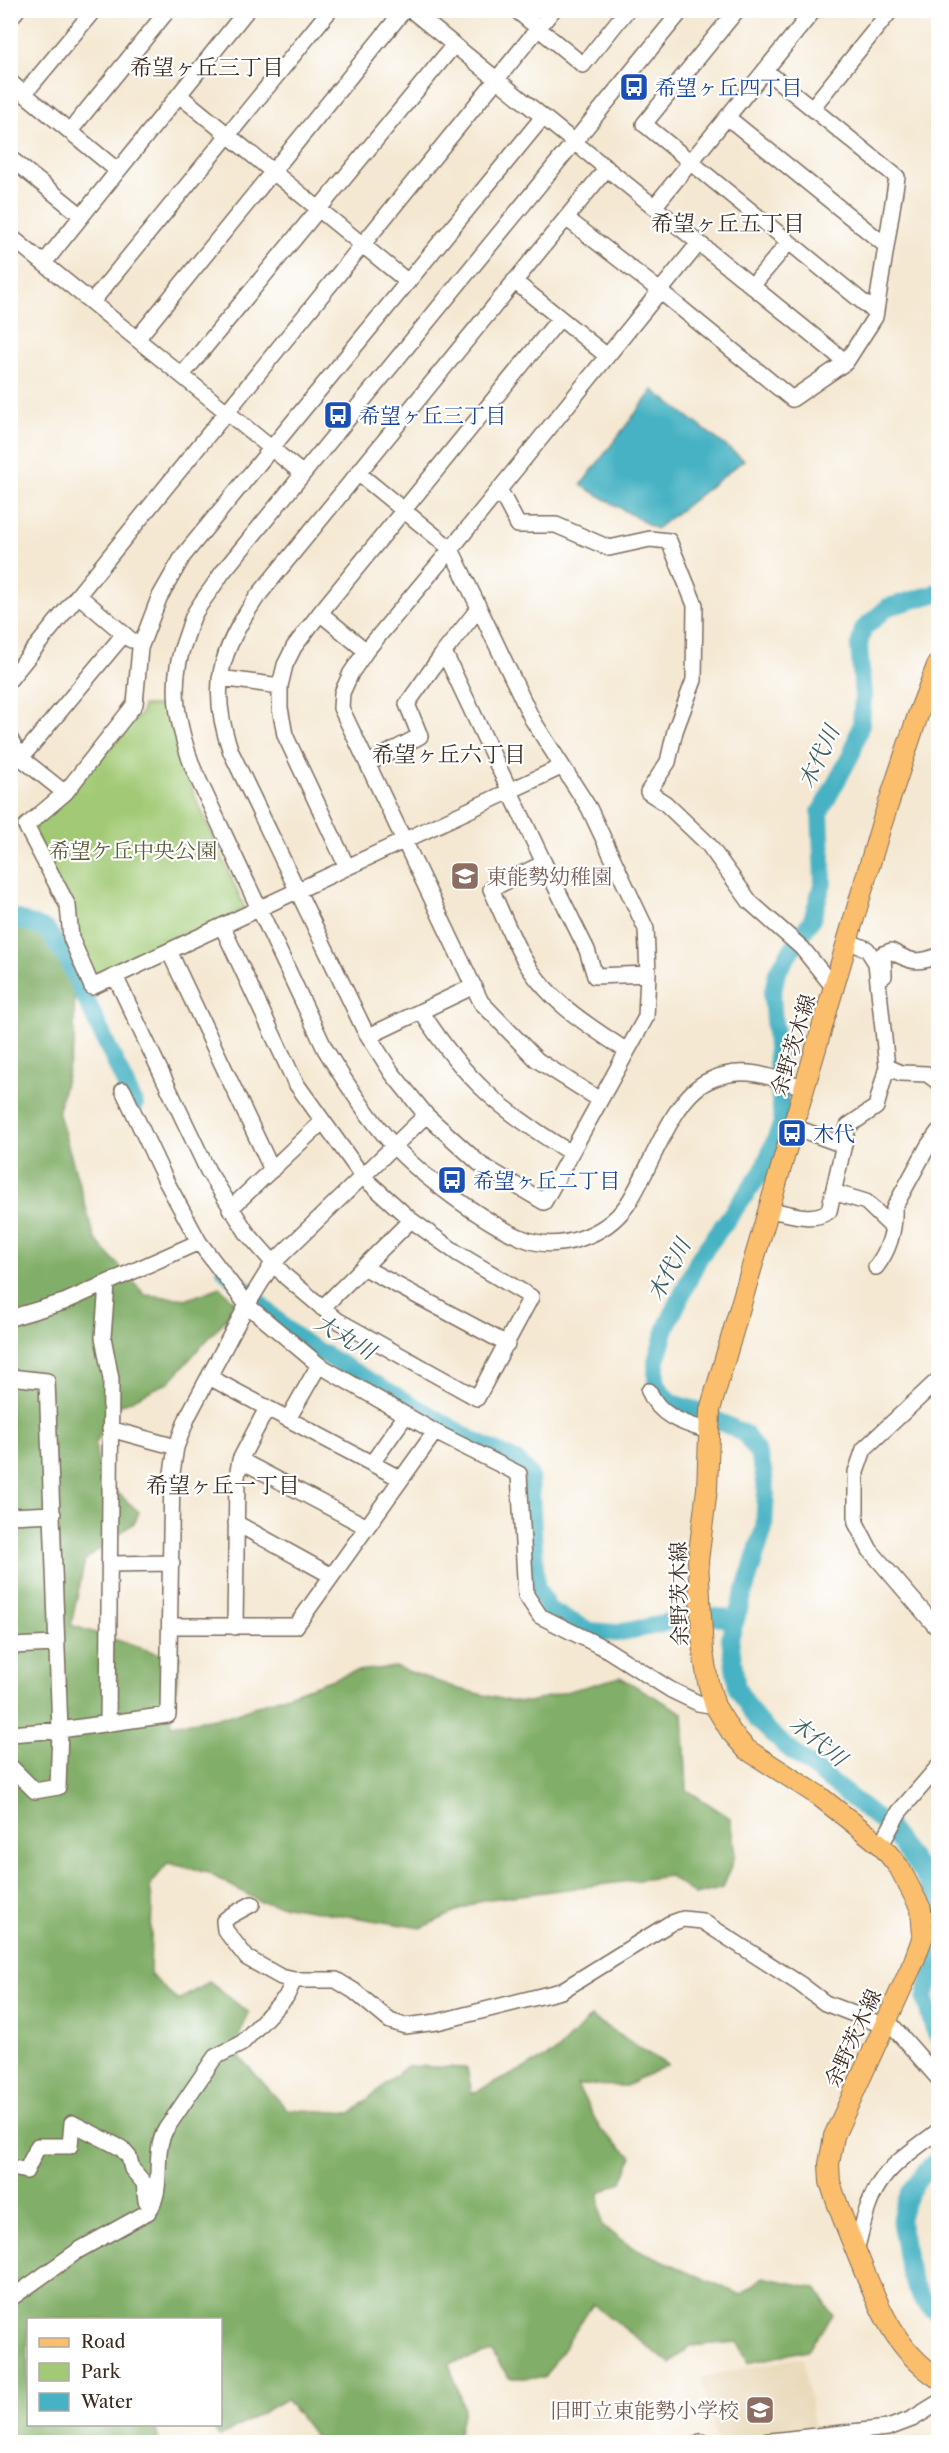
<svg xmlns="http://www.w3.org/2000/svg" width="949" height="2453" font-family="'Libre Caslon Text','Noto Serif JP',serif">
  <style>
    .built { fill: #e9d9ba }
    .green { fill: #a2ca76; stroke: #6e7a4a; stroke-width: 1.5 }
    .forest { fill: #81ae67; stroke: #5e6c42; stroke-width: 1.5 }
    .water { fill: #46b2c3; stroke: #406e70; stroke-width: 1.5 }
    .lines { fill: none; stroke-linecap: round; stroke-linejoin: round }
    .river { stroke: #46b2c3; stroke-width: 18 }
    .minor-casing { stroke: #7c6c5d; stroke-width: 18 }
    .major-casing { stroke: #7c6c5d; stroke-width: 22 }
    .minor { stroke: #fff; stroke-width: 15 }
    .major { stroke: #fabe6d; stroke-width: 20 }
    .labels { text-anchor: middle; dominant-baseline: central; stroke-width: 4.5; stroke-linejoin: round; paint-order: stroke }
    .transit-label { font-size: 21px; fill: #164399; stroke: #fff; text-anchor: start }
    .park-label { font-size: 21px; fill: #5a5a38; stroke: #fff }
    .education-label { font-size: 21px; fill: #785e54; stroke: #fff; text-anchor: start }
    .street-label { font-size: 21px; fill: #3b2a1e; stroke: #fff }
    .neighbourhood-label { font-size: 22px; fill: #3b2a1e; stroke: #fff }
    .water-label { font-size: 22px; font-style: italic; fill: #3f6060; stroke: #fff }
  </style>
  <rect width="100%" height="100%" fill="#fff"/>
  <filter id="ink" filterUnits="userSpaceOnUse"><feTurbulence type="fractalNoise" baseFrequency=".0167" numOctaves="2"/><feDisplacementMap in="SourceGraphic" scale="12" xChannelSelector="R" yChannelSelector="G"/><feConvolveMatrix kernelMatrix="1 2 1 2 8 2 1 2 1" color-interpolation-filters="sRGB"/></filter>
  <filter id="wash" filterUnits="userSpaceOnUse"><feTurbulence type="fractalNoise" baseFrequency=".008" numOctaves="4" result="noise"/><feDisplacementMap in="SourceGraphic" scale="24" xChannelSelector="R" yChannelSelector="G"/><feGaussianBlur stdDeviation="1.35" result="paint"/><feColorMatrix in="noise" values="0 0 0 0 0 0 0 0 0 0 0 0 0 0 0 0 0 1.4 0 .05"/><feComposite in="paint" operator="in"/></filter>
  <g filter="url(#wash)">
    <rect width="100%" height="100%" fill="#f4e8d2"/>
    <path class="built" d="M803,2357l14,85h-100l-16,-65z
      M938,2435v7h-97z"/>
    <path class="green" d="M143,706h22l22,72 58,131 -148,72 -63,-150 2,-6 105,-111z"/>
    <path class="forest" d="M10,911l65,42 -1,92 -16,66 37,128 50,56 43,4 32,-12 15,15 -9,17 -57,63 -52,25 -22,37 5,33 39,35 -4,10 -50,38 -14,65 85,28 24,3 -9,69 57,-9 128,-45 40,-4 63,22 50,12 20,1 91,-25 63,36 4,77 43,28 5,37 -12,33 -28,7 -26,-19 -187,24 -61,28 -160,-26 -53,-29 -40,-10 -18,22 2,17 -2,72 28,27 31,-19 40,31 -16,37 54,59 64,4 56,-47 60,2 5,26 83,-41 36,-36 76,48 -41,21 -49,-1 24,45 31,27 -10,25 -23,11 3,33 28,20 111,49 22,-18 53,11 17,28 -26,34 -58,13 -12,-21 -48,4 -19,18 -77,-60 -49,74h-35l-17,-26 -43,12 15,45 -7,33h-146l5,-4 -30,-39 -66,38 -9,-12 9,-1v-104h-192v104l126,1 6,17h-149z"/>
    <path class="water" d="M653,390l91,70 -88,69 -75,-44z"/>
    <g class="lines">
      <path class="river" d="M938,591l-4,3 -46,13 -25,22 -4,17 4,50 -2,28 -9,29 -32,59 3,70 -11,37 -35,53 -5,24 10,127 -20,49 -63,86 -33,70 -10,33v20l7,14 11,9 22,6 49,24 12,18 6,18 3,20 -2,38 -34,110 7,50 19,31 28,26 103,81 35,47 13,26 3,17
        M10,916l37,14 21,31 67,144
        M225,1270l62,60 16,12 175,101 40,19 12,13 6,110 12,24 42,22 27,2 41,-8 25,-8 28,-1 25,4
        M938,1943l-13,56 8,28 5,9
        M938,2160c-17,13 -33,35 -37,57 -2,7 2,16 3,23 4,29 8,56 34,73"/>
    </g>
  </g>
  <g filter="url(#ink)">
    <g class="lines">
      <g class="minor-casing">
        <path id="minor" d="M411,10l435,352
          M516,10l67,55 44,-55
          M682,10l-460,563c-8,13 -18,25 -26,38 -5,8 -7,18 -10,26 -18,46 -9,87 7,131l132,281c20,33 42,67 68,96 27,30 92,78 129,93 36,15 83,-2 105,-33 23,-33 44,-107 81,-124 35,-17 61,-4 96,6
          M737,10l-93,114 231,188
          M10,19l7,-9
          M10,82l108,89
          M24,94l70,-84
          M179,95l229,187
          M812,108l79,-98
          M727,117l158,128
          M70,131l98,-121
          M10,158l72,58
          M607,168l-350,429c-37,54 -49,91 -26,155l133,277 28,44 34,42 54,49 64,38 102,-185 2,-43 -2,-45 -57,-121 -57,-89 -81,-170 209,-258 132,108 54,-37 29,-45 22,-140 -132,-107
          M654,207l160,-197
          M566,218l94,73 39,-48
          M10,236l293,238
          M44,263l203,-253
          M514,281l93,75
          M752,286l37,-44
          M92,302l238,-292
          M137,339l267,-329
          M182,375l272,-330
          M358,473l93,76 -85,102 -15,22 -9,20 -1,15 140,294 56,58 63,40
          M499,489l19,36h38l53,23 41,-9 19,2 26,64 -1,75 -19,51 -7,31 -20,30 17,11 43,41 42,58 52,46 33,41
          M78,595l53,45
          M479,608l-35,44 100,211
          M320,613l46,38
          M220,678l60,8
          M10,679l543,-669
          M10,739l11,19 44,35 -39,33 42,80 3,32 21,49 469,-220
          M21,758l103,-124
          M369,763l51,-27 -13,-32 37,-52
          M65,793l70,-89 5,-56 19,-50 24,-42 360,-439
          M347,867l-62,-132 -5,-27v-22l5,-21 9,-18 26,-34 240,-295
          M847,941l20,8 9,14 11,104 14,6 26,1 11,8
          M169,951l103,219
          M115,976l93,195 39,62 39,44 51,43 140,78 54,-101 -74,-44 -46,-33 -48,-43 -68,-95 -73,-156
          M884,976l-1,-22 8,-3c20,11 26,13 47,5
          M421,1011c44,70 81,100 150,142
          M369,1036l105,-50
          M627,1051c-40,-26 -82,-52 -105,-95 -12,-22 -21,-45 -31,-67l53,-26 43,87 8,26 53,-2
          M123,1090l43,91 33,61 48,63 72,60 116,67 84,42 7,121 14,21 66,33 65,41 27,13 17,3
          M794,1127l49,18
          M833,1192l33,10 26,25
          M230,1209l92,-87
          M770,1210c19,3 42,13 59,1l19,-85 28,-19 11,-40
          M363,1267l144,77
          M876,1267c13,-17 19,-37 18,-59l34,-62 10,-14
          M107,1284l-4,53 8,42 -3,345
          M322,1308l89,-88
          M10,1318l54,-16 135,-60
          M10,1377l37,4 13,349 -2,57 -23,4 -25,-25
          M209,1377l192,102
          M938,1380l-74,69 -8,23v51l14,27 68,79
          M649,1391c11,26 34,32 59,40
          M288,1419l31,-54
          M110,1429l66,18
          M240,1460l127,67
          M372,1463l34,-48
          M10,1516l43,-2
          M236,1523l96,53
          M109,1564l63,-1
          M170,1626h126l139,-194
          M235,1627l2,-150 3,-17 27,-52
          M10,1646l47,-2
          M10,1734l50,-4 108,-15 4,-242 4,-26 12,-31 59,-111 26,-42 153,-148
          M881,1845l18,-33 39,-45
          M252,1904l-22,12 -6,5 1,9 22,28 34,19 13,3h42l18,11 36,30 15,5 32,-4 124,-31 108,-67 14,-5 19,2 98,63 25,19 60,23
          M888,2021l50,57
          M10,2167l16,4 12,-25h32l2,-23 49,25 8,9 3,12 12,14 2,18 6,5
          M856,2251c6,-22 10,-47 23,-67 14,-22 39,-37 59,-53
          M10,2299l69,-49 69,-38c18,-24 3,-58 18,-83l49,-72 26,-13 45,-47 8,-17
          M700,2442h2
          M762,2442l126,-14 24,-9 26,-16"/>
      </g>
      <g class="major-casing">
        <path id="major" d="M938,663l-20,52 -37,111 -171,584 -3,79 -9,72 5,91 5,30 7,24 16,26 15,17 73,47 62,49 18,22 22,42 2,27 -9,25 -80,175 -5,28 1,18c8,25 18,50 28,74 19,47 36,93 80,122"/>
      </g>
      <use href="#minor" class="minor"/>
      <use href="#major" class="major"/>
    </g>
  </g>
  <defs>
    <g id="bus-square" transform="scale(1.5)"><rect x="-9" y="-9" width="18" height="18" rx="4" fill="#1a4fb4" stroke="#fff"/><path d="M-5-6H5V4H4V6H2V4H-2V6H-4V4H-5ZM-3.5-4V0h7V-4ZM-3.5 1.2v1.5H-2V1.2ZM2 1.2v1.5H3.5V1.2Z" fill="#fff"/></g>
    <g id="school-square" transform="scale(1.5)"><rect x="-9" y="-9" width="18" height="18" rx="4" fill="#8d6e63" stroke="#fff"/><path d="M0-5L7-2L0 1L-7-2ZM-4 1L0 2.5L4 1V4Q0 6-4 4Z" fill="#fff"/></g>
  </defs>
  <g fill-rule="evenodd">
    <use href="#bus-square" x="634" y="87"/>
    <use href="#bus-square" x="338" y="415"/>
    <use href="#school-square" x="465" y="876"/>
    <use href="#bus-square" x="792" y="1133"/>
    <use href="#bus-square" x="452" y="1180"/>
    <use href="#school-square" x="760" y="2410"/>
  </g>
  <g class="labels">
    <g class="transit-label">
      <text x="655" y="87">希望ヶ丘四丁目</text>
      <text x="359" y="415">希望ヶ丘三丁目</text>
      <text x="813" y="1133">木代</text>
      <text x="473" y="1180">希望ヶ丘二丁目</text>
    </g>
    <g class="park-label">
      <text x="133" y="850">希望ケ丘中央公園</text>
    </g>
    <g class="education-label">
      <text x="486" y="876">東能勢幼稚園</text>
      <text x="739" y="2410" text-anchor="end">旧町立東能勢小学校</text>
    </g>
    <g class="street-label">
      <text transform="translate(793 1045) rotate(-73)">余野茨木線</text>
      <text transform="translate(679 1594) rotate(-91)">余野茨木線</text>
      <text transform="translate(853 2038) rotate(-65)">余野茨木線</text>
    </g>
    <g class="neighbourhood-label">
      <text x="207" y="67">希望ヶ丘三丁目</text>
      <text x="728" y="223">希望ヶ丘五丁目</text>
      <text x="449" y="754">希望ヶ丘六丁目</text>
      <text x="223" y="1485">希望ヶ丘一丁目</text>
    </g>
    <g class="water-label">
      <text transform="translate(819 757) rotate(-65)">木代川</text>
      <text transform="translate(669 1270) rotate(-62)">木代川</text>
      <text transform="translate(345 1337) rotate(31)">大丸川</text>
      <text transform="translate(818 1741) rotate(39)">木代川</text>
    </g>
  </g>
  <rect width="949" height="2453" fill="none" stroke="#fff" stroke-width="36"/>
  <rect x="27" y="2318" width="195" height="108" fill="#ffffff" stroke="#b1aaa5" stroke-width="1.5"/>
  <rect x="39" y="2338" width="30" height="9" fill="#fabe6d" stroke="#b1aaa5" stroke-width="1.5"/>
  <text x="81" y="2348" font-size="18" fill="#3b2a1e">Road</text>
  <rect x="39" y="2363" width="30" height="18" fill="#a2ca76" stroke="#b1aaa5" stroke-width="1.5"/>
  <text x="81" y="2378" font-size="18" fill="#3b2a1e">Park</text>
  <rect x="39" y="2393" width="30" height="18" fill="#46b2c3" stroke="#b1aaa5" stroke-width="1.5"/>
  <text x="81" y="2408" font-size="18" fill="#3b2a1e">Water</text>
</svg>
